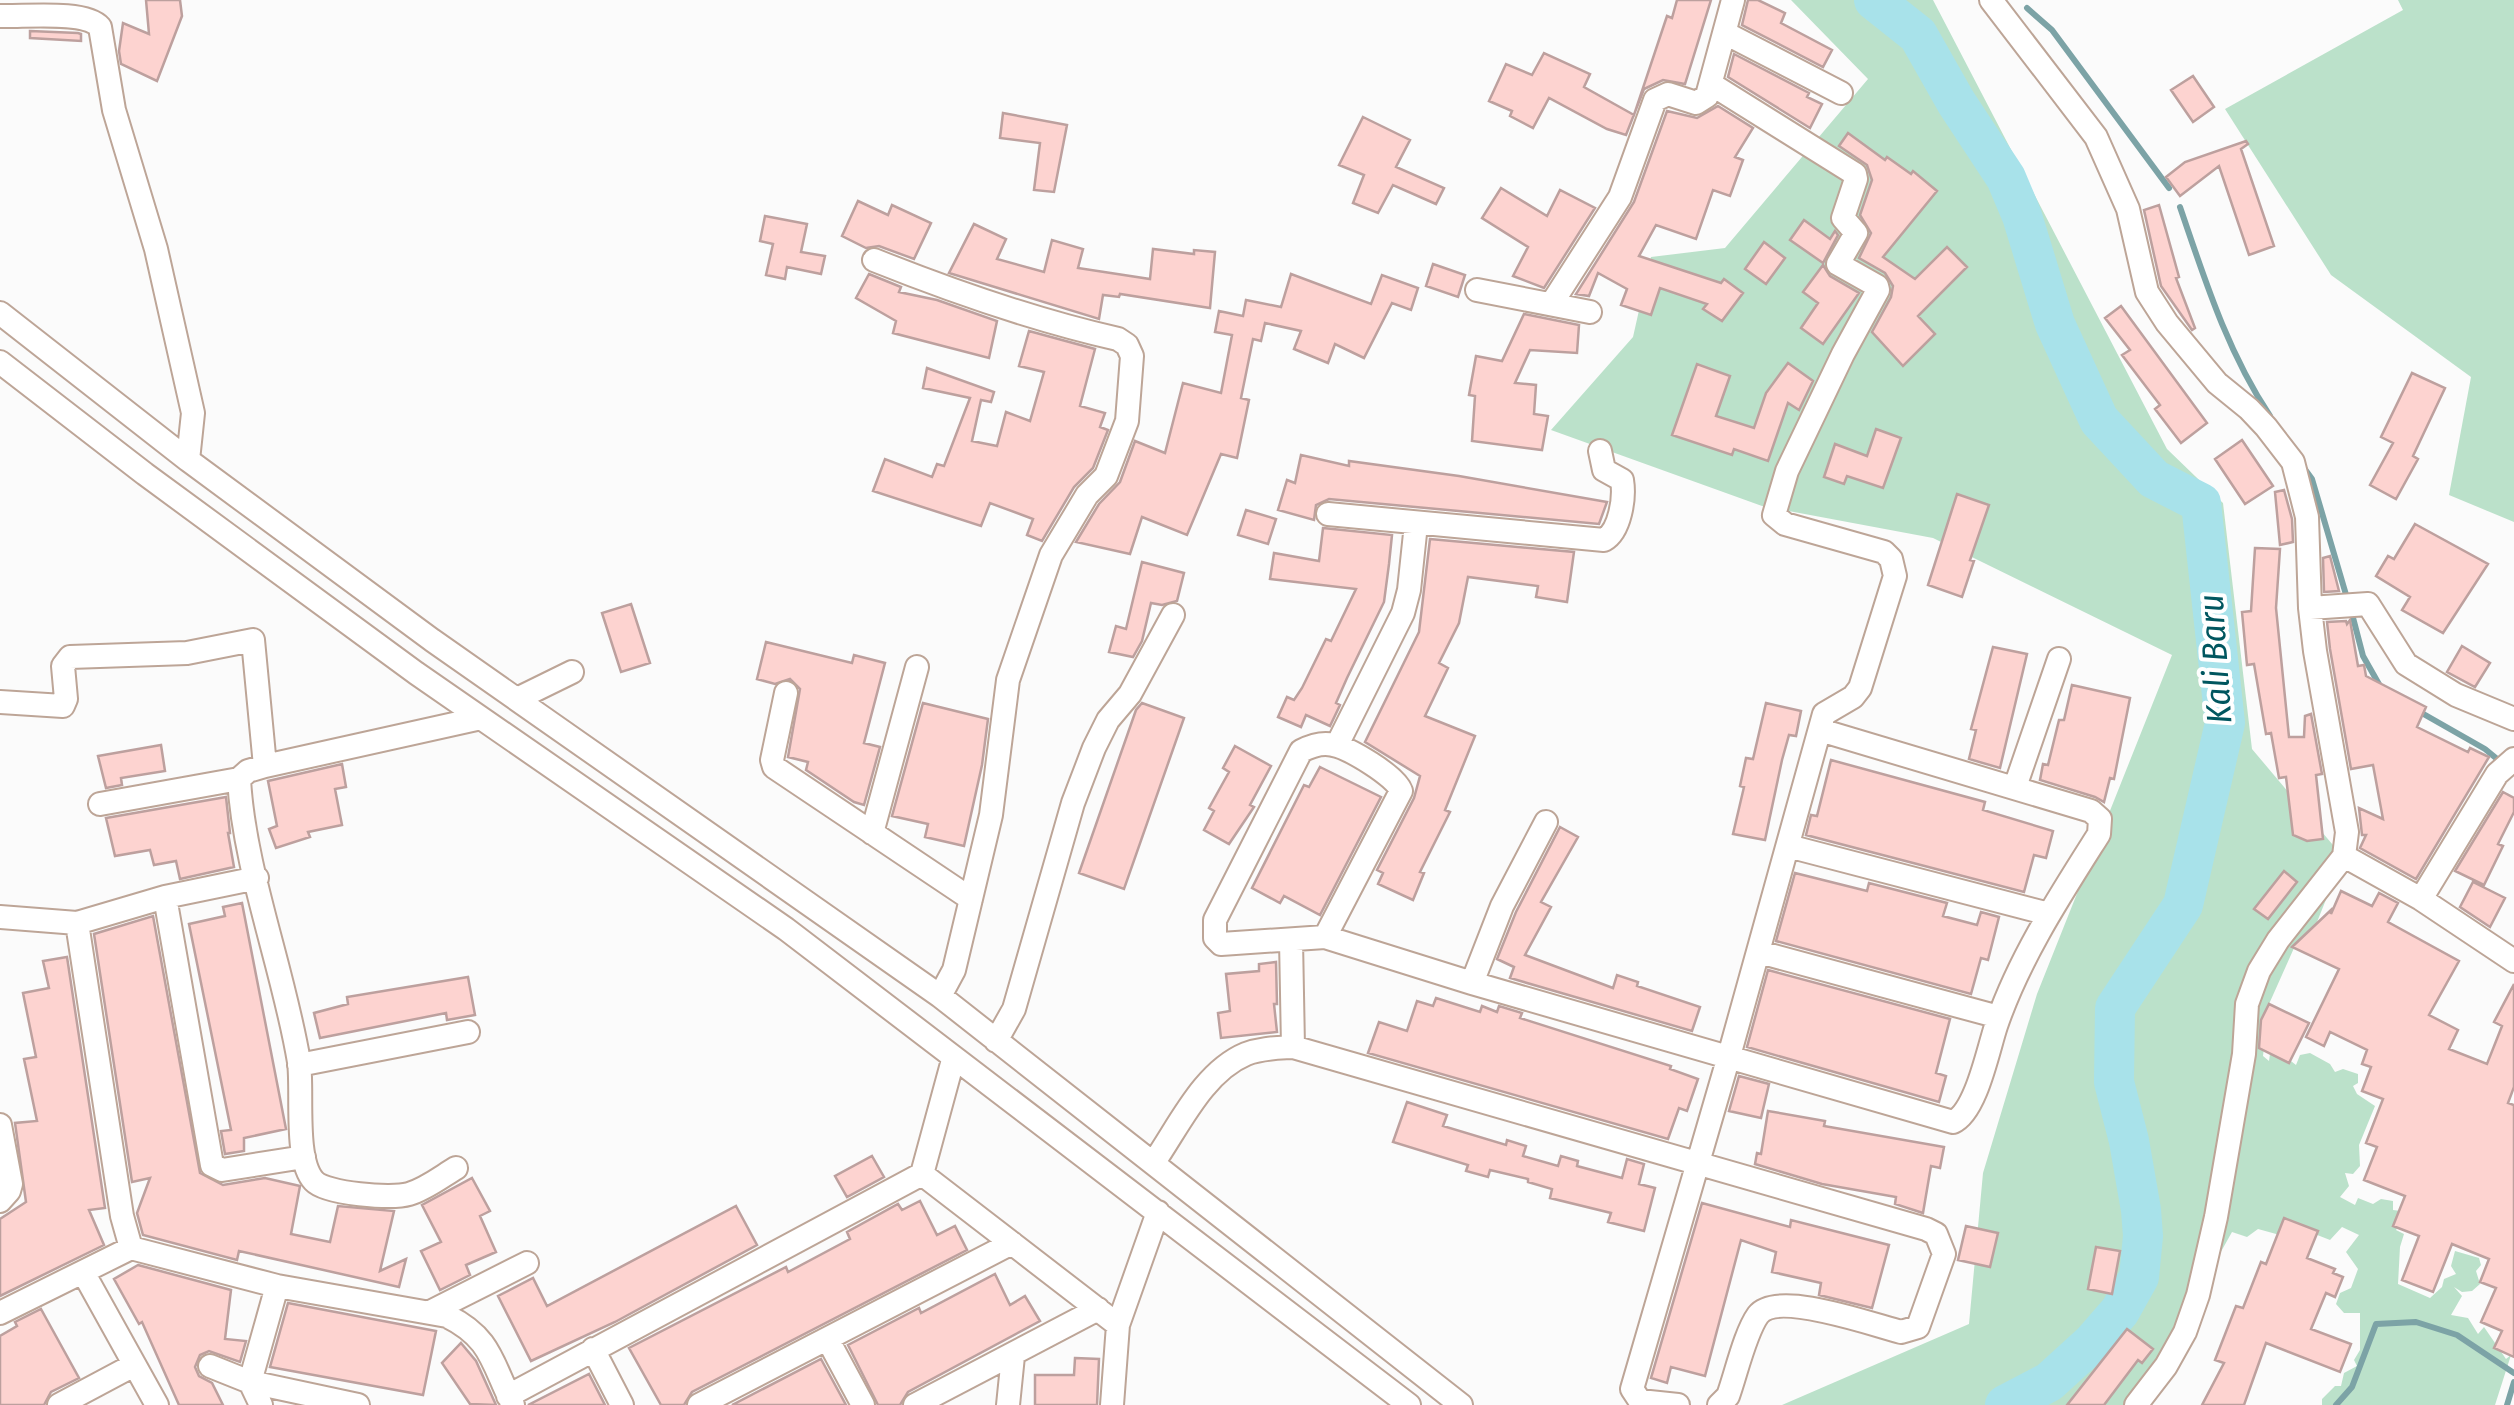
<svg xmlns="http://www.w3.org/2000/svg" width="2514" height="1405" font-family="'Fira Sans Condensed',sans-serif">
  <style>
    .green { fill: #bbe1ca }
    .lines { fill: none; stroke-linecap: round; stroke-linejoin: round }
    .stream { stroke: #7ca3a6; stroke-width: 6 }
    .river { stroke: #a8e2ea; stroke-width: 40 }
    .building { fill: #fdd3d0; stroke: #bda09e; stroke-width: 2.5 }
    .minor-casing { stroke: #bda597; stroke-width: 26 }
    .minor { stroke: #fff; stroke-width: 22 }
    .labels { text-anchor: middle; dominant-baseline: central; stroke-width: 8; stroke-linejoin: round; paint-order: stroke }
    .water-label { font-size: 35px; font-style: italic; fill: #00565f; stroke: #fff }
  </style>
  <rect width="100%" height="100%" fill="#fbfbfb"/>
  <path class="green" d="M1791,0h142l234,449 56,54 29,246 91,108 -26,65 -23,26 -25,56 -6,52 6,5 1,-7 17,4 9,7 4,-10 10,-2 20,11 5,8 8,-3 15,5v9l-5,3 4,8 18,12 -16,39 1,21 -7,8 -8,-1 4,13 -9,11 15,8 3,-7 15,6 8,-5 12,2v9l8,1 3,5 -8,14 8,4 -4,13 -2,37 32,14 12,-11 2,-8 12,-5 -5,-8 4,-15 24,7 2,7 -5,6 4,13 -8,7 -10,1 -8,-5 8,9 -11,19 17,3 10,16 6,-7 22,32 5,-4 -16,50h-173v-6l13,-13h6l3,-13 13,-7 -3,-6 6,-10v-37h-16l-8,-9 4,-11 11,-5 7,-19 -12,-17 13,-17 -17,-8 -12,13 -28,-11 -8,10 -36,-10 -11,8 -15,-5 -97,173h-353l187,-81 14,-151 54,-179 135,-339 -239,-117 -171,-32 -211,-76 82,-93 18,-80 74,-9 143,-169z
    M2398,0h116v522l-65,-27 22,-118 -140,-102 -106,-166 178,-99z"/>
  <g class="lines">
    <path class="stream" d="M2027,8l25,22 117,158
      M2180,207c25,73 47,144 90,209
      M2304,468l8,11 35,119
      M2351,610l12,46 17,30
      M2420,712l65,37 17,14
      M2336,1405l16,-18 24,-63 40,-2 41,13 57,38
      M2507,1405l7,-23"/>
    <path class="river" d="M1874,0l44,35 38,67 50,76 16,38 33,108 44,96 55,59 47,24 24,220 -42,182 -68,103 -1,74 15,59 12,69 2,26 -4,41 -19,34 -27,31 -44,40 -44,23"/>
  </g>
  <path class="building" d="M146,0h34l2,16 -25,65 -36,-17 -2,-13 4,-28 26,11z
    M1677,0h34l-26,84 -22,-4 -19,9 -18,46 -19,-6 -58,-31 -16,30 -23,-12 2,-5 -23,-10 17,-37 26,11 12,-22 46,21 -6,13 50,28 33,-99 5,2z
    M1748,0h10l27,13 -4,10 51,27 -9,17 -81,-42z
    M30,31l48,2 3,1v7l-51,-3z
    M1734,54l75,39 -2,4 15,7 -12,24 -82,-51z
    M2193,76l21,31 -21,15 -22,-32z
    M1718,106l35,22 -18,29 8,3 -13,36 -17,-6 -17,49 -40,-14 -17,31 82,27 3,-4 19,14 -21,28 -19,-12 4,-5 -47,-16 -9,27 -30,-10 6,-16 -29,-16 -9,23 -13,-2 58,-92 33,-91 30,7z
    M1003,113l64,12 -13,67 -20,-2 6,-47 -40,-5z
    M1363,117l47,23 -14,27 48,21 -8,16 -43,-19 -15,28 -25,-10 11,-28 -25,-10z
    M1848,133l37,27 2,-3 24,17 2,-3 24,20 -54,66 32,22 32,-32 20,20 -49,49 17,18 -32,32 -31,-34 19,-35 2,-11 -8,-13 -26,-15 12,-25 -11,-18 12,-35 -5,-15 -28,-19z
    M2246,141l2,3 -7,5 33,97 -25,9 -30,-89 -39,30 -14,-19 19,-15z
    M1501,188l46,28 13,-26 35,18 -51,80 -31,-12 15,-29 -46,-29z
    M858,201l30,14 4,-10 39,18 -17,36 -35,-13 -13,2 -24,-12z
    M2159,205l20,72 -3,1 19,50 -3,2 -31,-44 -17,-76z
    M765,216l42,8 -6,28 24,4 -4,18 -34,-7 -2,12 -19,-4 7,-31 -13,-3z
    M1804,220l26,19 5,-8 3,4 -15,28 -33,-23z
    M974,224l32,15 -9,20 47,13 8,-32 31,9 -5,19 72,11 3,-30 41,5v-4l21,2 -5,56 -90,-14 -1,3 -16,-2 -4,24 -150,-46z
    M1764,242l21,16 -19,26 -21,-15z
    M1433,264l32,11 -7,22 -32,-11z
    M1823,265l7,11 29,17 -36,51 -22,-16 17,-25 -15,-11z
    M869,274l32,13 -2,5 38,8 60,21 -8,37 -96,-25 3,-12 -40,-23z
    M1291,274l80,30 11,-29 36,13 -7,22 -19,-7 -28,55 -29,-14 -7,19 -34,-14 7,-18 -36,-8 -4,18 -8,-2 -12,59 8,2 -12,58 -16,-4 -34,81 -45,-18 -12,37 -54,-12 23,-38 21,-22 15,-41 30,12 18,-70 38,10 11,-58 -17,-3 4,-21 24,5 3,-16 35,7z
    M2121,306l86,117 -26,20 -26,-34 5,-4 -38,-50 8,-5 -25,-32z
    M1524,314l55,11 -2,28 -47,-3 -15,33 21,2 -2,29 14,2 -6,34 -70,-9 3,-45 -6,-1 7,-39 26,5z
    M1029,331l66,18 -15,57 25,7 -5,14 8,3 -15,38 -19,19 -32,54 -15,-6 6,-16 -43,-16 -9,23 -108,-35 12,-32 47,18 5,-13 7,2 26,-68 -47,-10 4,-20 67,24 -3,10 -10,-2 -9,41 25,5 9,-34 24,9 14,-49 -25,-6z
    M1788,363l25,18 -14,29 -11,-7 -20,58 -34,-12 -2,6 -60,-20 25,-71 33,12 -14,40 38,12 12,-35z
    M2412,373l33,15 -32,68 5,3 -22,40 -26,-14 23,-42 -12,-6z
    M1876,429l25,9 -18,50 -36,-12 -3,8 -20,-7 11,-33 32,12z
    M2242,440l31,46 -28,18 -30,-45z
    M1301,455l48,11v-5l110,15 148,26 -8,22 -270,-25 -13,6 -2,15 -36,-10 9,-30 8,3z
    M2284,490l8,29 1,23 -13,3 -5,-53z
    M1957,494l32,11 -19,55 4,1 -12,36 -34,-12z
    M1246,510l30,9 -8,25 -30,-9z
    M2415,524l73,40 -45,69 -41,-23 8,-13 -34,-21 12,-20 6,3z
    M1323,528l69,7 -3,29 -5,38 -37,76 -11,25 4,2 -10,21 -24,-11 -5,12 -23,-10 9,-20 7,3 8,-12 24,-49 5,2 25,-52 -86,-10 4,-26 45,8z
    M1430,539l144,13 -7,50 -31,-5 2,-11 -70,-9 -9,46 -20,40 9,5 -23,48 50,20 -30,74 5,2 -30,60 4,1 -11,27 -35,-16 5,-11 -6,-3 37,-72 6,-22 -55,-34 54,-110z
    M2255,548l25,1 -4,59 13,129h15l1,-21 6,-2 11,60 -6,1 7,64 -16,2 -14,-6 -7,-58 -7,1 -8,-45 -5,1 -12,-70 -7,1 -5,-53 9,-1z
    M2330,556l9,35 -15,1 -1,-34z
    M1142,562l42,11 -7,28 -15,4 -11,-2 -9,38 -9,16 -24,-5 7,-26 10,3z
    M631,604l19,59 -29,9 -19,-59z
    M2350,620l8,46 6,-1 2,11 60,31 -9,20 51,25 2,-4 19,9 -73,122 -56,-31 6,-13h-4l-3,-27 24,11 -10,-54 -22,4 -21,-120 -3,-27 19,-1 1,3z
    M766,642l86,21 2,-8 31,8 -21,80 16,4 -16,58 -10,-3 -48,-32 2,-8 -20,-5 12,-68 -10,-10 -15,5 -18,-5z
    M2462,646l28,17 -15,24 -28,-15z
    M1993,647l34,7 -27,114 -31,-9 7,-29 -5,-1z
    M2072,685l58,13 -16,81 -4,-1 -6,24 -9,-5 -55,-17 3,-16 5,1 11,-45h5z
    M923,703l65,16 -6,46 -18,81 -39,-9 3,-13 -36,-8z
    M1142,703l42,15 -60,171 -45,-16 57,-163z
    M1766,703l35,8 -5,25 -7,-1 -7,25 -17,80 -32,-6 11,-47 -4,-1 6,-28 7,1z
    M161,745l4,26 -44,7 1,7 -16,3 -8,-32z
    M1235,746l36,20 -21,39 4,2 -25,37 -25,-14 10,-19 -5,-3 20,-36 -6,-4z
    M1831,760l154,42 -2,8 70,21 -7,27 -12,-3 -10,37 -218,-57 5,-20 6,1z
    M342,764l4,23 -11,2 7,36 -34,7 2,5 -34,11 -7,-19 8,-3 -9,-45z
    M1320,767l61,30 -61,118 -36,-19 -4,7 -28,-15 52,-103 5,2z
    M2503,792l11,6v14l-16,32 5,2 -19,39 -29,-14z
    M226,797l4,36h-2l6,34 -54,12 -4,-18 -22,4 -4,-15 -35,6 -9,-38z
    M1560,827l18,10 -37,65 10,5 -26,48 88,33 4,-13 21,7 -1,4 63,21 -8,24 -182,-53 4,-11 -17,-8 19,-47z
    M2284,871l13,11 -29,37 -14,-10z
    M1795,873l72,18 2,-8 78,20 -4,13 34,9 4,-13 18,5 -11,43 -7,-2 -10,36 -195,-53z
    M2473,882l32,16 -15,29 -30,-20z
    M2341,891l31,15 7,-13 19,10 -10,19 71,39 -30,54 29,15 -9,19 38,15 15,-38 -8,-4 20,-38v103l-6,16 6,2v252l-20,-9 8,-17 -21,-9 15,-34 -16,-6 9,-23 -37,-15 -19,48 -31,-12 17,-44 -26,-10 12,-30 -41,-16 13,-33 -11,-4 17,-44 -21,-8 9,-24 -9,-3 5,-14 -37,-18 -6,14 -18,-9 33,-68 -47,-22 39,-37v4z
    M242,903l44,226 -42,9v13l-19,3 -4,-23 10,-1 -42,-206 36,-8 -2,-9z
    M153,916l47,257 23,12 42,-7 35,8 -9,48 39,8 8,-36 56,5 -14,60 26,-12 -7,28 -160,-36 -2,9 -94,-25 -6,-22 13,-35 -18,4 -38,-248z
    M67,957l38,251 -16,2 15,35 -104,51v-77l26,-17 -11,-79 22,-2 -13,-62 12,-2 -13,-64 26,-5 -6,-27z
    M1276,962l1,42h-3l3,28 -56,6 -3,-25 12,-2 -4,-37 33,-3v-7z
    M1768,970l182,49 -14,54 10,3 -7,26 -192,-55z
    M468,977l7,38 -28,5 -1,-7 -126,25 -6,-25 34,-9 -1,-7z
    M1436,998l44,14 2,-6 15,6 2,-6 23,7 -2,5 151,48 -1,3 28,10 -11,32 -8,-3 -11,31 -300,-86 11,-31 28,9 10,-30 16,5z
    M2269,1004l40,19 -20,40 -30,-15 2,-28z
    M1739,1076l30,8 -8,34 -32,-7z
    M1407,1102l40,13 -4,11 63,19 1,-5 19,6 -3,10 35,10 3,-10 17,5 -1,5 45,12 5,-19 17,5 -5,20 16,4 -11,43 -36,-9 3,-9 -61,-15 2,-9 -24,-7v-3l-38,-9 -2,7 -22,-6 2,-6 -75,-23z
    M1768,1111l57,10 -1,5 120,21 -4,21 -9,-2 -8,47 -28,-9 1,-7 -74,-13 -67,-20 2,-11 4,1z
    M872,1156l12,21 -37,20 -12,-21z
    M472,1178l18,33 -10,5 16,36 -30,13 4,10 -30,15 -19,-39 20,-9 -19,-37z
    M920,1201l17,34 18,-9 12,24 -275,142 -8,13h-23l-32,-57 157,-81 2,5 62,-33 -3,-7 51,-28 4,6z
    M1702,1203l88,24 1,-7 98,25 -17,63 -53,-13 2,-12 -49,-11 4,-20 -35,-12 -36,136 -34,-9 -4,16 -16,-5z
    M736,1206l21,39 -142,77 -84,39 -33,-65 35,-18 14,28z
    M2284,1218l34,13 -11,27 28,11 -2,4 10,4 -8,20 -9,-4 -15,36 40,15 -11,28 -74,-29 -22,62h-42l22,-42 -9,-3 21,-54 7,2 18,-46 5,2z
    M1966,1226l32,7 -8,34 -32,-7z
    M2096,1247l24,4 -8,43 -24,-5z
    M138,1265l93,25 -6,49 21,2 -6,21 -31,-11 -9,4 -5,12 4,9 13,7 11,22h-44l-37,-83 -3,2 -25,-45z
    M995,1274l15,31 15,-9 15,25 -132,71 -8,13h-22l-30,-60 71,-37 2,5z
    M288,1303l148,28 -13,64 -153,-28z
    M41,1309l38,69 -28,14 -7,13h-44v-69l17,-10 -2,-4z
    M2127,1329l26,20 -11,14 -4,-3 -34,45h-37z
    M461,1343l15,18 20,44 -26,-1 -28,-41z
    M1075,1358l24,1 -2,46h-62v-30h39z
    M821,1359l25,46h-114z
    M589,1374l16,31h-77z"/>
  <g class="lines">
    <g class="minor-casing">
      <path id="minor" d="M1991,0l105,137 32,72 19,83 20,31 50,60 32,26 17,18 27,35 14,55 3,91 5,43 32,181 -3,24 -66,84 -19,31 -12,33 -3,50 -28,163 -18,78 -13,37 -19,34 -30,39
        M0,16c24,1 85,-6 100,11l14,83 42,139 37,164 -5,47
        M1725,33l116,60
        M874,260c80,32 160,60 244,79l9,6 5,11 -5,65 -21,55 -19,19 -36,60 -43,125 -17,135 -37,155 -14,26
        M1477,290l113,22
        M1552,303l68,-106 35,-97 13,-6 28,9 11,-7 26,-96
        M0,313l188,147 244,180 508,356 521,409
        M0,362l145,112 271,199 370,256 623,476
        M1328,514l276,26c16,-9 21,-42 18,-60l-18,-10 -4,-19
        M2310,608l58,-4 38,60 50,31 58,24
        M786,693l-14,67 2,7 197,132
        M517,699l55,-27
        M0,702l63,4 3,-7 -3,-33 7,-9 117,-4 66,-13 12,126
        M1337,745l66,-132 6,-23 7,-66
        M2015,787l44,-128
        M100,804l139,-25
        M872,833l45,-166
        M1788,846l261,68
        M2344,856l77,43 93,62
        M165,897l47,268 10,5 82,-13
        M2421,899l76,-125 17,-15
        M0,917l77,6
        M1325,937l76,-146c-5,-15 -52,-43 -68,-46 -11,-3 -22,1 -32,6l-86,169v18l6,6 104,-7 147,46 481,139c23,-10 35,-72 43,-96 23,-68 65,-132 103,-192l1,-15 -9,-8 -271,-81
        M1291,940l2,107
        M1759,952l240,65
        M1472,983l30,-77 44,-84
        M996,1041l18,-32 59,-206 21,-55 14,-28 22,-26 43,-79
        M299,1065l169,-33
        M0,1125l11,59 -2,7 -9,10
        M1154,1162c25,-36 49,-90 92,-108 15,-6 31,-6 47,-7l633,182 10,5 8,20 -26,73 -17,5c-28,-7 -124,-42 -143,-17 -13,18 -22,59 -30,81l-9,9
        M456,1168c-15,9 -30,21 -47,26 -17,5 -83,0 -95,-13 -20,-21 -11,-90 -15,-119 -15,-92 -55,-192 -60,-283l9,-8 17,-5 216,-48
        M922,1174l31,-114
        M131,1248l-9,-32 -45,-293 88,-26 92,-19
        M83,1272l74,133
        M430,1312l97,-49
        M0,1313l131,-65 146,38 170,30c45,22 45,48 66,89
        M828,1340l35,65
        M593,1349l29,56
        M210,1366l40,16 108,23
        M508,1396l414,-222 196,151
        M59,1405l75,-40
        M261,1405l-11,-23 27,-96
        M699,1405l313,-162
        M915,1405l183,-96
        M1008,1405l5,-49
        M1112,1405l6,-80 40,-113
        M1678,1405l-38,-4 -8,-12 97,-333 95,-342 29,-17 7,-9 35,-112 -4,-17 -7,-7 -99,-28 -11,-9 13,-44 56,-117 35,-64 -1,-4 -39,-22 18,-31 -13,-15 13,-39 -1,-5 -144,-90"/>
    </g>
    <use href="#minor" class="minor"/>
  </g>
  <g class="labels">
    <g class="water-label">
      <text transform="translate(2215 659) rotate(-94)">Kali Baru</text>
    </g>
  </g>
</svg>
